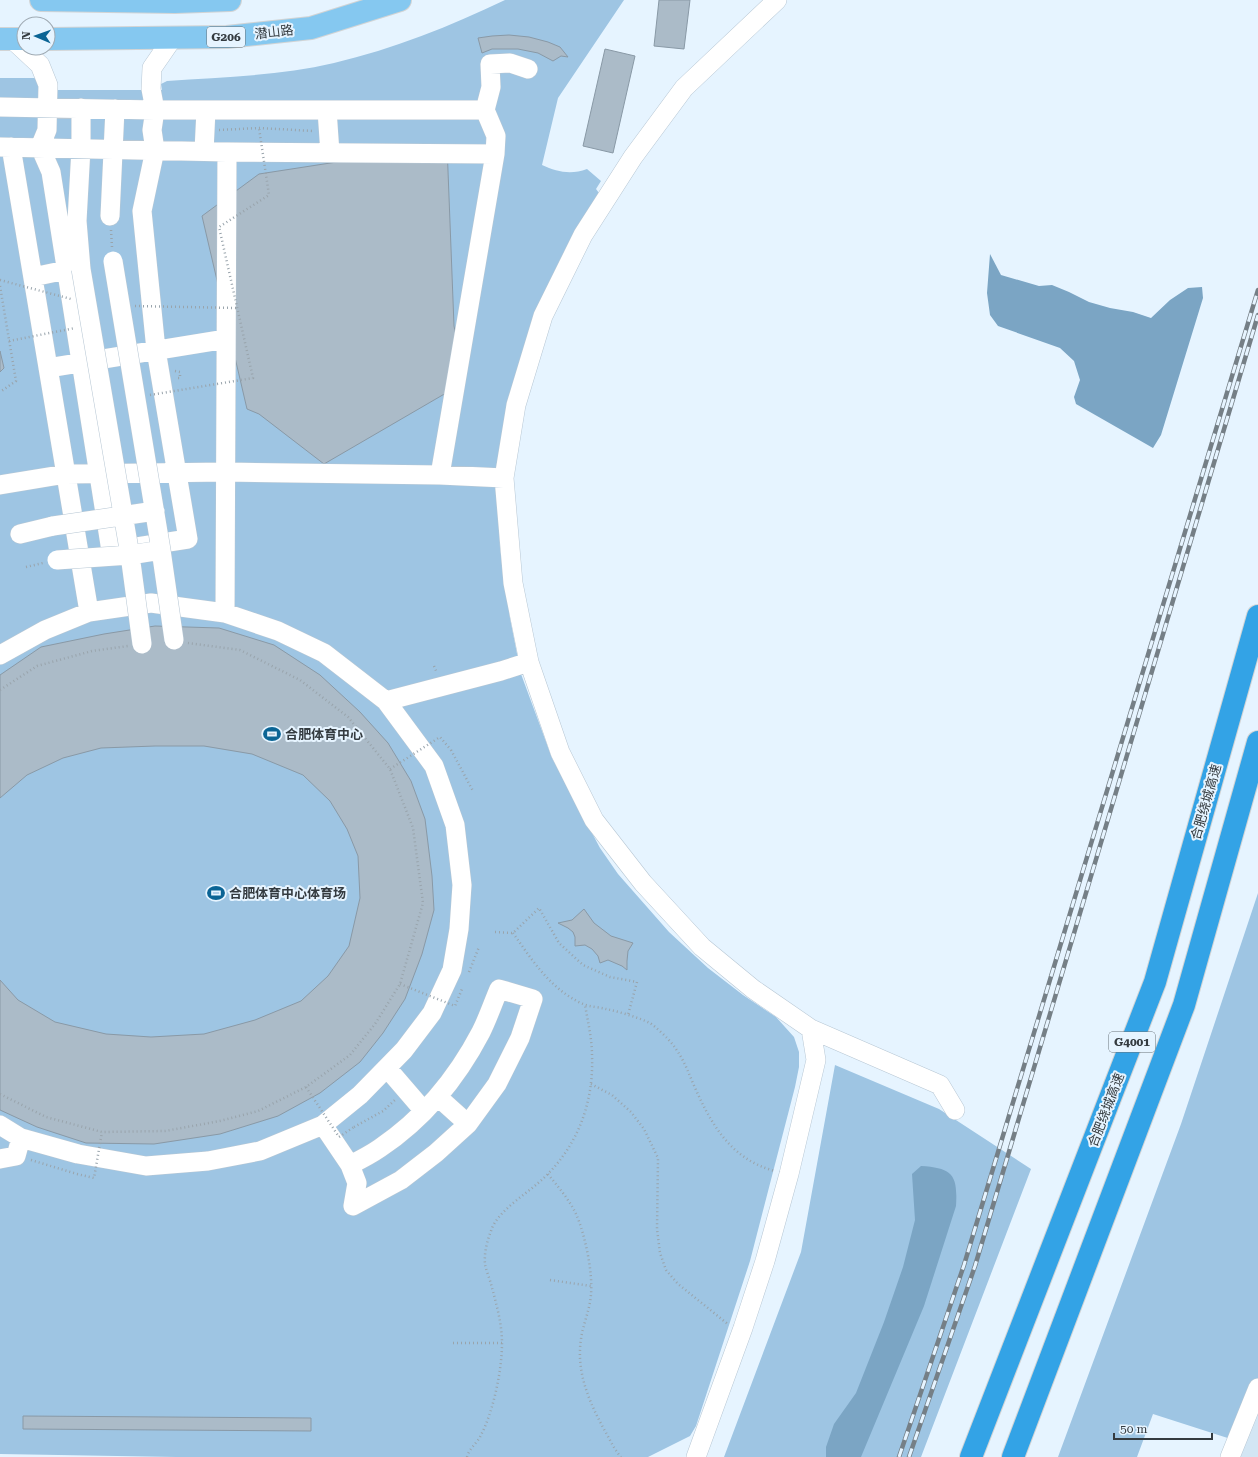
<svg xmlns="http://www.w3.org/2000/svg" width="1258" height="1457" font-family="'Roboto Serif','Noto Sans SC',serif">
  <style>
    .built { fill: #d3e6f4 }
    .green { fill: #9ec5e3 }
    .water { fill: #7ba5c4 }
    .building { fill: #abbbc8; stroke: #8999a6 }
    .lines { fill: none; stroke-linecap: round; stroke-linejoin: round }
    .minor-casing { stroke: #b7c7d4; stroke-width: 20 }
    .major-casing { stroke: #d2d4d5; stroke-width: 24 }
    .highway-casing { stroke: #d2d4d5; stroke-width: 24 }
    .path { stroke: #99a4ac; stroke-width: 2.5; stroke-dasharray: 1 3; stroke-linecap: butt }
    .minor { stroke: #fff; stroke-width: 19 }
    .major { stroke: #85c8f0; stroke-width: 22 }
    .highway { stroke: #33a3e6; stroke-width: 22 }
    .rail-casing { stroke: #757f86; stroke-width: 4.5 }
    .rail { stroke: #e6f4ff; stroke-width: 3; stroke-dasharray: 9; stroke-linecap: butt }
    .minor-bridge-casing { stroke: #b7c7d4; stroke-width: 20; stroke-linecap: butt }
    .path-bridge { stroke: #99a4ac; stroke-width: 2.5; stroke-dasharray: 1 3; stroke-linecap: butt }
    .minor-bridge { stroke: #fff; stroke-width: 19 }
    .labels { text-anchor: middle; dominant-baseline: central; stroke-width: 4; stroke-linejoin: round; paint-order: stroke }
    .shield { fill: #e6f4ff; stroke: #697279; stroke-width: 1 }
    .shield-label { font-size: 12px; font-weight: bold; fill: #343b40 }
    .street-label { font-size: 13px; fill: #343b40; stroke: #e6f4ff }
    .poi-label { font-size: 13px; font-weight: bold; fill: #343b40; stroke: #e6f4ff; text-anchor: start }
  </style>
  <rect width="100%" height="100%" fill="#e6f4ff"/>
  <path class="built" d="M1258,1388v69h-28z"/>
  <path class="green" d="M505,0h119l-66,98 -16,67c15,7 29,10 45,4l14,12 -5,8 3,4 -57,116 -43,192 1,47 10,70 11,56 31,84 48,90 18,26 51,58 39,36 35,27 33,22 18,20 5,15v15l-4,20 -45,174 -54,165 -6,10 -42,21h-472l-176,-3v-1376h34l13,6v6h115l-1,-6 6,-3c56,-4 112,-5 167,-18 59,-14 117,-37 171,-63z
    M1258,893v495l-21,53 -84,-27 -16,43h-79l123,-333z
    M835,1065l104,44 92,60 -110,288h-197l77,-205z"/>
  <path class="water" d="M990,254l11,21 38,11 13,-1 17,7 20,10 21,6 23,4 18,6 19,-18 18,-12 14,-1 1,11 -42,137 -8,13 -77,-44 -2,-7 6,-17 -6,-19 -14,-13 -62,-22 -8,-11 -3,-22z
    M921,1166c31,2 37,8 35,40l-32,100 -63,151h-35v-10l8,-23 22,-31 28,-71 19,-55 12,-47 -3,-46z"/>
  <path class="building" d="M659,0h31l-6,49 -30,-3z
    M509,35l20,2 19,5 12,5 8,10 -7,-1 -8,5 -15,-8 -20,-4h-26l-10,4 -4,-15 14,-2z
    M605,49l30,7 -22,97 -30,-7z
    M447,145l7,181 11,56 -141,82 -65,-50 -12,-5 -45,-193 57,-42z
    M0,351l4,17 -4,4z
    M155,626l64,2 55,17 46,30 40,37 28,31 23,38 14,38 7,57 2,34 -12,44 -17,45 -22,34 -23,29 -40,31 -42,23 -58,18 -66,10 -68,-1 -49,-16 -37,-17v-130l18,20 37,22 51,12 45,3 53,-3 51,-14 46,-19 27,-25 21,-30 11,-48 -2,-42 -11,-27 -17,-28 -27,-26 -51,-21 -48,-8h-49l-54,2 -38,10 -36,17 -27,23v-123l41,-28 63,-13z
    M584,909l10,14 17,13 22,7 -5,8 -1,10v9l-5,-4 -14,-6 -8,3 -2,-7 -6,-7 -7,-4 -10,1v-9l-2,-5 -5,-4 -10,-5 14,-3z
    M23,1416l288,2v13l-288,-2z"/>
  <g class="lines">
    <g class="minor-casing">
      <path id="minor" d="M777,0l-93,88 -51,69 -50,78 -40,81 -27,89 -12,73 9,105 16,79 31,90 34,68 49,63 59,64 51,42 58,40 129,56 15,25
        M12,39l28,26 8,20 -1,45 -7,17 11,25 60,379 77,-12 -32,-189 -14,-139 13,-61 -3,-20 3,-20 -4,-21 1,-21 20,-29
        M0,107l155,3h330
        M327,110l3,43
        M0,147l227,5 268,2
        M11,147l78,465
        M204,151l2,-41
        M110,216l5,-107
        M81,269l-4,-48 4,-73v-40
        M33,277l33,-7
        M48,368l178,-29
        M440,475l55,-321 1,-18 -11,-26 6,-23 -1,-23 20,-1 18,6
        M0,485l66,-11 160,-2 214,3 64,3
        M20,534l33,-8
        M225,613l2,-461
        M0,655l45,-25 44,-18 62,-9 74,10 53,18 46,22 62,48 48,65 21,59 7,60 -3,44 -7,41 -20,43 -28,37 -44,45 -37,30 -63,26 -52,10 -62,5 -68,-12 -57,-16 -21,-13
        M386,701l115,-30 28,-9
        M387,1068l37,43
        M438,1097l30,27
        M323,1125l27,40 7,18 -4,23
        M0,1159l16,-3 5,-18
        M350,1165c10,-5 20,-10 30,-17 43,-29 77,-70 101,-116 7,-14 12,-29 18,-43l34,10 -13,39 -23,46 -29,40 -32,29 -35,27 -48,26
        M696,1457l47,-129 22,-67 24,-87 27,-114 -5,-31
        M1230,1457l28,-69"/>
    </g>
    <g class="major-casing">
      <path id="major" d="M41,0l134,2 55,-2
        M0,39h24
        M48,39l179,-2 84,-9 89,-28"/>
    </g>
    <g class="highway-casing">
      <path id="highway" d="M971,1457l184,-475 103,-366
        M1013,1457l171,-452 74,-263"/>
    </g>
    <path class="path" d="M219,130l40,-2 55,3
      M111,230l1,17
      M0,286l16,95 -16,11
      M175,371l5,1v6h-4
      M26,567l17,-4
      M434,666l3,7
      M0,690l37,-24 55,-15 36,-5
      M451,750l22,41
      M495,932l18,1 26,-25 20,35 24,22 27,12 27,5 -9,33
      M513,933c19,27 38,57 70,71 7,3 16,3 23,5 14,3 31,8 44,14 6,4 13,11 18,16 12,13 18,27 24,42 18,41 37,78 83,90
      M469,972l10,-25
      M591,1084l21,11 19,17 13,17 14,29 -1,71 3,24 6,17 12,14 51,41
      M0,1094l46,23 56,15 63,-1 55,-10 38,-10 48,-24 44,-32 25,-31 25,-40 23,-81 -10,-75 -23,-59 -42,-52 -48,-37 -60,-30 -52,-7
      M354,1127l29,-16 12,-11
      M31,1160l46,14
      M548,1174c10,13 21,25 28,40 9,20 17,59 15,80 -1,16 -8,30 -10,45 -5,33 8,63 24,92 5,9 9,18 16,26
      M550,1280l41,6
      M453,1343h49
      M467,1457c2,-8 9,-13 13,-20 13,-24 22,-66 22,-94 0,-20 -6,-40 -11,-59 -2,-7 -5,-14 -6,-20 -1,-11 2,-23 6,-33 5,-18 32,-35 46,-47 38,-32 57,-78 55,-128 0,-17 -4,-34 -7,-51"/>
    <use href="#minor" class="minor"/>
    <use href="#major" class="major"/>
    <use href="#highway" class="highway"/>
    <g class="rail-casing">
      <path id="rail" d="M899,1457l65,-192 294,-975
        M909,1457l66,-191 283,-951"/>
    </g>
    <use href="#rail" class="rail"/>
    <g class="minor-bridge-casing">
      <path id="minor-bridge" d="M113,261l48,289 13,90
        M81,269l49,286 12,89
        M53,526l102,-15
        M57,560l73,-5 31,-5"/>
    </g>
    <path class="path-bridge" d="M0,280l71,19
      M135,306l102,2
      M9,341l66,-13
      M150,395l103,-17 -34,-151 50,-32 -10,-67
      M390,769l50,-32 11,13
      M400,984l55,22 7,-17
      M306,1087l33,50 15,-10
      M77,1174l17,4 8,-46"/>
    <use href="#minor-bridge" class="minor-bridge"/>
  </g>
  <defs>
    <g id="stadium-bare" transform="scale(1.38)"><path d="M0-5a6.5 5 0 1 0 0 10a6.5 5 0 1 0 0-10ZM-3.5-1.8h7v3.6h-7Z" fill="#0a6495" stroke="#e6f4ff" stroke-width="2.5" paint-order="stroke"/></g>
  </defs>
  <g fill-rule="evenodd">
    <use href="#stadium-bare" x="272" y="734"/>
    <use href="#stadium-bare" x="216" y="893"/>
  </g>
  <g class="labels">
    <g class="shield">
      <rect x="207" y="27" width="38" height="20" rx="3"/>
      <rect x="1109" y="1032" width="46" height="20" rx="3"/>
    </g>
    <g class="shield-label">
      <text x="226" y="37">G206</text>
      <text x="1132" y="1042">G4001</text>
    </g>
    <g class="street-label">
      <text transform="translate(274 32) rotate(-7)">潜山路</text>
      <text transform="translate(1206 802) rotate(-74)">合肥绕城高速</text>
      <text transform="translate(1106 1110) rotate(-69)">合肥绕城高速</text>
    </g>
    <g class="poi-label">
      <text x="285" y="734">合肥体育中心</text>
      <text x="229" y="893">合肥体育中心体育场</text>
    </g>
  </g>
  <g transform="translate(36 36) rotate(272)"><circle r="19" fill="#e6f4ff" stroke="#9faab3"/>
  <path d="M0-3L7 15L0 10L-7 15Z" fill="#0a6495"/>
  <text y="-6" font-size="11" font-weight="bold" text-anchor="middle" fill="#343b40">N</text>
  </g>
  <path d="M1114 1433v6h98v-6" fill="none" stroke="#343b40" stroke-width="2"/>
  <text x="1120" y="1433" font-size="12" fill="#343b40" stroke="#e6f4ff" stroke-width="3" paint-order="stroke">50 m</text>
</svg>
